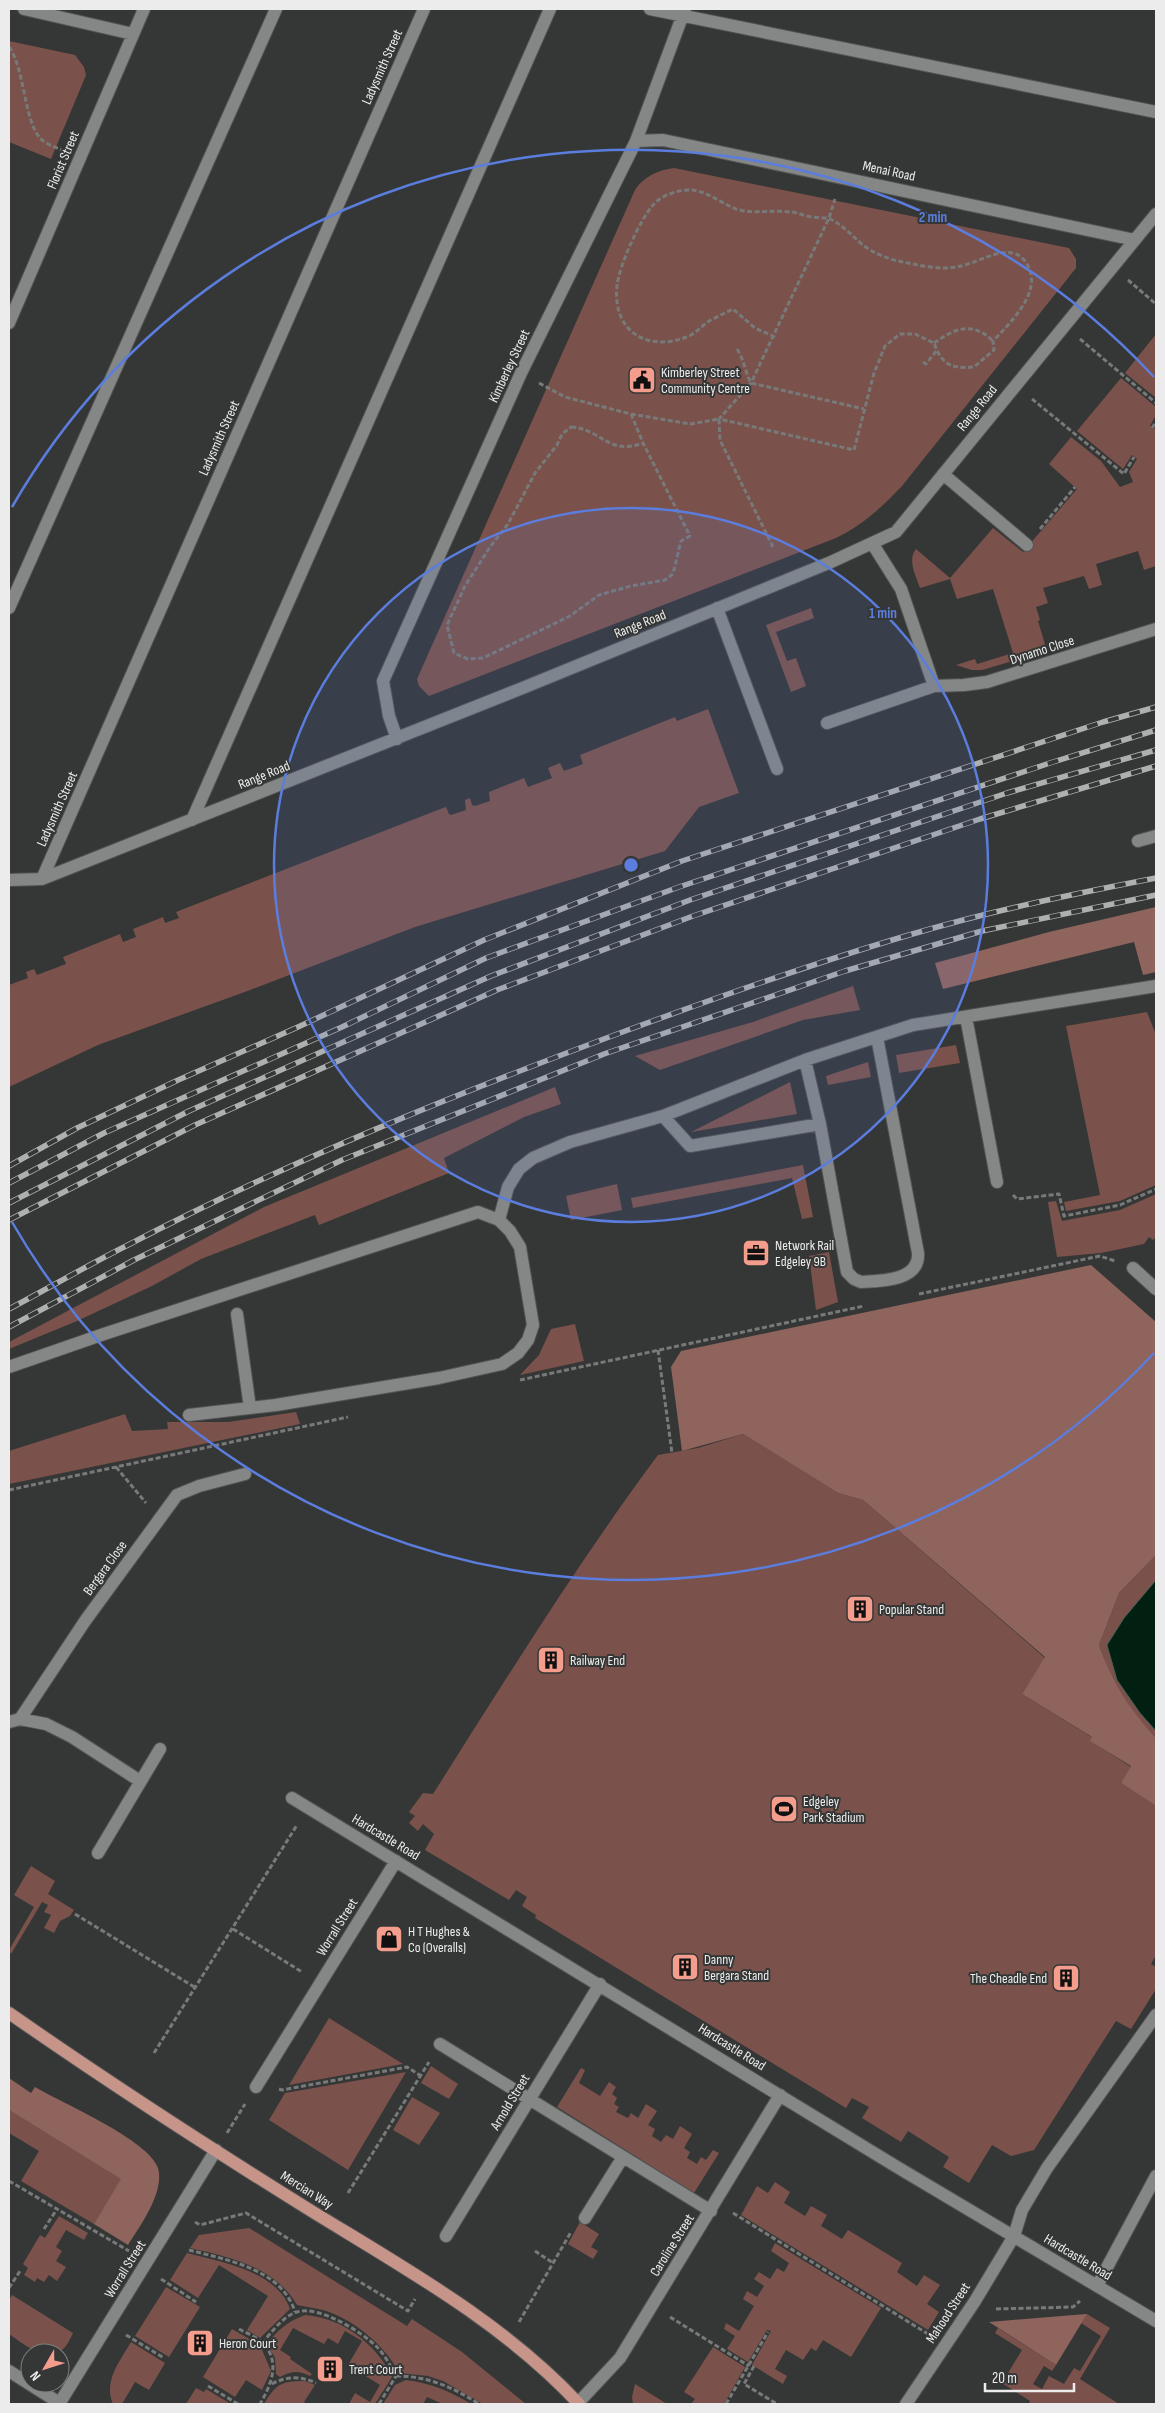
<svg xmlns="http://www.w3.org/2000/svg" width="1165" height="2413" font-family="'Sofia Sans Condensed',sans-serif">
  <style>
    .green { fill: #7a524b }
    .forest { fill: #8f645c }
    .water { fill: #022012; stroke: #485d53 }
    .lines { fill: none; stroke-linecap: round; stroke-linejoin: round }
    .minor-casing { stroke: #525453; stroke-width: 14 }
    .major-casing { stroke: #525453; stroke-width: 14 }
    .path { stroke: #787a79; stroke-width: 3; stroke-dasharray: 5 2.5; stroke-linecap: butt }
    .minor { stroke: #848785; stroke-width: 12 }
    .major { stroke: #c79489; stroke-width: 12 }
    .rail-casing { stroke: #aeb0af; stroke-width: 5.5 }
    .rail { stroke: #353736; stroke-width: 4; stroke-dasharray: 11; stroke-linecap: butt }
    .ring { fill: none; stroke: #5b7dde; stroke-width: 2.5 }
    .labels { text-anchor: middle; dominant-baseline: central; stroke-width: 4; stroke-linejoin: round; paint-order: stroke }
    .street-label { font-size: 14px; fill: #ebeceb; stroke: #353736 }
    .poi-label { font-size: 14px; fill: #ebeceb; stroke: #353736; text-anchor: start }
    .centre { fill: #5b7dde; stroke: #353736; stroke-width: 2.5 }
    .ring-label { font-size: 15px; text-anchor: middle; font-weight: bold; fill: #5b7dde; stroke: #353736; stroke-width: 4; stroke-linejoin: round; paint-order: stroke }
  </style>
  <rect width="100%" height="100%" fill="#353736"/>
  <path class="green" d="M9,41l66,14 9,12 2,8 -35,84 -42,-17z
    M674,168l395,80 7,11v9l-174,218c-20,21 -39,39 -66,52l-407,158 -10,-10 -2,-7 218,-489c9,-14 24,-20 39,-22z
    M1156,334v64l-31,-25z
    M1121,378l35,29v8l-6,11 4,3 2,-2v139l-12,4 -6,-19 -42,13 6,21 -13,4 -5,-13 -41,12 5,15 -12,4 4,13 -2,1 9,30 -65,19h-10l-16,-5 19,-6 2,5 36,-11 -20,-64 -36,10 -7,-20 -30,9c-4,-12 -13,-28 -4,-39l34,29 43,-50 30,24 54,-63 -28,-25 22,-27 30,24 19,26 13,-5 -4,-10 8,-13 -5,-4 -9,14 -46,-38z
    M811,608l3,10 -38,14 11,29 9,-3 10,28 -15,6 -25,-67z
    M708,709l31,84 -40,14 -34,44 -250,76 -173,66 -144,52 -89,42v-102l19,-7 -2,-6 8,-3 3,6 29,-11 -3,-7 57,-23 3,8 13,-5 -3,-8 30,-12 2,6 14,-5 -3,-6 267,-104 3,-1 3,7 2,1 15,-5 -1,-10 5,-2 2,7 3,1 15,-5 -1,-9 35,-14 4,9 24,-9 -4,-10 12,-5 4,8 19,-7 -3,-9 95,-38 2,4z
    M853,986l7,24 -57,10 -143,50 -25,-14 118,-34z
    M1147,1012l9,23v150l-36,16 -54,10 -2,-9 36,-7 -34,-169z
    M956,1045l4,18 -61,10 -3,-18z
    M868,1062l3,15 -43,8 -2,-9z
    M790,1082l7,32 -106,18z
    M555,1087l6,17 -37,13 -80,41 5,15 -130,52 -4,-10 -114,44 -49,27 -75,35 -68,28v-7l255,-135z
    M803,1165l10,52 -11,2 -10,-41 -159,30 -2,-10z
    M617,1184l5,26 -51,10 -5,-24z
    M1156,1194v43l-3,3 -4,-3 -5,7 -43,9 -44,4 -9,-55 8,-1 6,20 58,-11z
    M829,1252l9,50 -22,8 -7,-54z
    M575,1324l9,37 -64,14 19,-20 12,-26z
    M296,1412l4,12 -291,60v-33l116,-37 7,17 36,-2 -1,-7h61z
    M743,1434l95,59 25,7 182,158 -23,36 71,44 -2,3 40,26 -10,16 35,23v149l-5,9 5,3v22l-25,40 -15,-8 -82,129 -23,6 -19,-11 -23,38 -26,-16 6,-10 -41,-26 -7,11 -39,-24 7,-11 -17,-9 -6,10 -311,-190 1,-3 -14,-9 5,-9 -11,-7 -7,10 -84,-50 9,-16 -11,-10 -5,7 -9,-8 6,-7 -6,-4 14,-19 10,1c73,-115 144,-230 225,-339l40,-7z
    M1156,1555v183l-20,-22 -25,-38 -12,-33 20,-52z
    M31,1866l24,15 -7,13 26,16 -4,6 -10,5 -6,12 -10,-5 7,-13 -7,-3 4,-7 -6,-3 -31,52 -2,-4 25,-43 -20,-12z
    M329,2018l74,46 -114,21z
    M431,2066l27,18 -9,15 -28,-16z
    M581,2068l4,2 -6,13 21,13 9,-14 7,5 -4,7 5,4 -3,6 5,3 -3,5 12,6 3,-5 7,5 8,-14 11,7 -9,14 7,4 -3,7 9,6 5,-7 7,4 7,-13 12,8 -8,14 6,4 -3,6 10,6 4,-7 5,3 7,-10 6,3 -25,40 -137,-86z
    M406,2072l-58,98 -79,-50 16,-27z
    M412,2097l28,16 -21,32 -26,-15z
    M9,2110l113,69 -28,45 -73,-43 18,-30 -30,-18z
    M775,2182l15,10 -6,11 21,13 6,-10 16,9 -6,11 21,13 6,-9 54,33 -5,9 20,14 7,-11 16,10 -13,19 12,8 -11,18 -187,-115 16,-29 11,7z
    M59,2216l29,17 -4,7 -18,-10 -10,17 6,4 -6,10 10,6 -9,14 -8,-6 -5,7 -7,-4 -2,4 -11,-7 4,-7 -5,-4 17,-29 5,3z
    M580,2222l19,12 -8,13 7,4 -5,8 -25,-15z
    M249,2228l158,98 5,-7 50,33 64,52h-43l-40,-23 -15,-5 -29,-3c-13,-27 -47,-55 -76,-63 -8,-2 -17,-3 -26,-5 -22,-38 -67,-48 -107,-57l9,-13z
    M775,2243l106,65 -30,49 -28,-17 -7,11 -5,-3 -8,12 -17,-10 -11,19 12,7 -4,8 -31,-19 19,-34 -4,-1 -19,32 -21,-13 8,-13 -11,-7 2,-6 13,8 15,-25 -11,-7 4,-8 10,6 7,-11 -10,-7 5,-7 11,7 7,-11 7,4 5,-9 -18,-12z
    M187,2253c34,9 90,18 103,56l-30,29 -13,-8 21,-34 -49,-31 -21,33 -28,-18z
    M166,2287l34,20 -31,50 -34,-21z
    M12,2295l61,38c-3,6 -7,16 -14,19 -17,8 -37,-9 -50,-18v-34z
    M1087,2314l23,14 -30,51 39,25h-90l1,-3 -28,-18 20,-33 -27,-17 3,-5 58,37 -4,6 -8,-5 -11,18 9,5 7,-13 15,8 10,-16 6,3 21,-35 -20,-13z
    M305,2315c36,2 72,29 87,62l-17,27h-26l6,-11 15,9 10,-17 -32,-20 14,-24 -17,-10 -7,13 -10,-6 -4,6 -31,-16 -13,22 11,7 -1,2 22,15 -2,2c-12,-6 -18,-5 -30,1l-4,-3 -1,-16 -8,-14c10,-14 22,-23 38,-29z
    M232,2329l28,16 11,26 -9,19 -16,-10 -11,17 -32,-20z
    M131,2342l34,21 -16,27 -14,-8 -13,22h-9c-10,-23 7,-43 18,-62z
    M713,2347l32,20 -21,37h-33l4,-5 -11,-7z
    M406,2380c24,3 44,11 65,24h-28l-16,-7 -4,7h-40l12,-19z
    M305,2381l10,4 -11,17 3,2h-43c12,-20 17,-23 41,-23z
    M635,2384l32,20h-34l-1,-7z
    M196,2388l8,4 2,-3 25,15h-45z"/>
  <path class="forest" d="M1156,907v65l-13,3 -9,-33 -191,47 -8,-26 114,-31z
    M1091,1265l65,57v233l-37,38 -20,52c14,39 29,62 57,93v68l-35,-23 10,-17 -41,-25 2,-4 -70,-43 23,-37 -182,-157 -25,-7 -95,-59 -61,17 -11,-84 10,-16z
    M9,2078l22,15 4,-6c27,16 114,53 123,81 7,24 -18,58 -30,77l-34,-21 27,-45 -112,-69z
    M1087,2314l-31,51 -67,-43 97,-8z"/>
  <path class="water" d="M1156,1580v151l-16,-18 -23,-33 -10,-35 17,-27z"/>
  <g class="lines">
    <g class="minor-casing">
      <path id="minor" d="M24,9l109,25
        M650,9l506,103
        M636,141l27,-1 472,100
        M9,323l135,-314
        M943,474l84,71
        M872,543l29,46 33,97 30,-1 23,-3 169,-53
        M9,608l267,-599
        M717,608l60,161
        M827,723l107,-37
        M397,739l-8,-23 -6,-35 138,-308 115,-232 49,-132
        M192,820l358,-811
        M1138,841l18,-5
        M42,879l382,-870
        M9,880l33,-1 483,-192 306,-125 65,-30 260,-318
        M966,1017l31,165
        M805,1060l15,64 27,148 7,7 7,3c20,-1 59,-1 57,-29l-41,-216
        M663,1116l27,30 130,-22
        M499,1220l9,-33 11,-18 14,-11 37,-16 93,-26 142,-56 108,-35 243,-39
        M1133,1268l23,21
        M237,1314l13,94
        M9,1367l95,-33 374,-122 21,8 11,11 10,16 13,78 -5,15 -10,13 -16,11 -63,14 -163,27 -87,10
        M20,1719l26,5 26,13 68,44
        M9,1722l11,-3 65,-98 92,-126 22,-9 46,-12
        M292,1798l605,369 259,154
        M98,1853l62,-104
        M440,2044l271,167
        M256,2087l140,-226
        M585,2218l38,-61
        M446,2236l154,-252
        M1097,2286l59,-110
        M9,2371l52,33
        M578,2403l42,-45 160,-263
        M59,2404l157,-254
        M906,2404l69,-103 39,-65 8,-26 25,-42 109,-153"/>
    </g>
    <g class="major-casing">
      <path id="major" d="M9,2013c99,69 201,135 304,199 93,57 192,112 266,192"/>
    </g>
    <path class="path" d="M9,47c16,22 15,75 32,92 5,5 14,8 21,11
      M1128,280l28,24
      M775,337l-20,-9 -22,-19c-8,4 -16,8 -24,12 -6,4 -11,10 -18,14 -41,19 -79,-2 -74,-49 2,-20 23,-67 37,-82 8,-9 26,-15 38,-14 19,2 34,18 52,21 15,2 31,-1 46,1 7,0 14,4 22,5 6,1 13,0 18,2 13,6 22,17 33,26 13,10 28,15 45,18 15,3 33,7 48,4 23,-3 52,-27 69,-6 21,28 -14,61 -32,80l1,9 -20,17c-23,2 -32,-2 -40,-24l-19,-9h-15l-15,12 -11,27 -20,77 -135,-31 32,-36 78,-165 6,-19
      M1080,339l76,64
      M934,343c22,-15 38,-22 59,-2
      M737,349c7,10 8,23 14,34l113,26
      M923,362l3,2 11,-14
      M539,383l26,14 66,17 59,10 29,-5 1,21 53,107
      M1032,399l92,75 10,-17
      M631,414l12,29
      M571,427c31,2 37,29 72,16l47,93 -9,5 -8,33 -8,6 -34,6 -32,9 -29,21 -87,42 -15,1 -14,-6 -7,-28 18,-39 25,-39 18,-23 27,-51 22,-28 5,-11z
      M1152,428l4,-6
      M1040,529l35,-42
      M1013,1195l4,4 42,-5 5,22 56,-11 36,-16
      M919,1294l181,-38 15,5
      M658,1350l14,103
      M520,1380l344,-74
      M116,1467l30,36
      M9,1490l339,-73
      M75,1914l121,74
      M233,1929l69,43
      M154,2053l143,-228
      M279,2089l3,1 125,-23 14,9
      M227,2133l18,-29
      M9,2181l120,70
      M348,2193l81,-131
      M733,2213l195,121
      M195,2222l5,3 46,-12 162,98 7,-12
      M44,2229l13,-20
      M189,2250c38,10 93,19 106,62
      M535,2251l18,12
      M161,2279l35,23
      M9,2288l11,-17
      M996,2309l77,-2 7,-6
      M670,2317l79,49
      M519,2322l52,-90
      M239,2329c7,4 18,8 24,14 18,19 8,42 -3,61
      M126,2335l38,23
      M262,2343c10,-11 21,-27 35,-31 22,-7 65,20 80,35 8,8 14,20 19,29
      M754,2366l-10,18 33,20
      M396,2376c31,0 57,11 83,28
      M272,2384c14,-8 29,-8 44,-1
      M208,2386l30,18
      M379,2404l17,-28
      M726,2404l42,-72"/>
    <use href="#minor" class="minor"/>
    <use href="#major" class="major"/>
    <g class="rail-casing">
      <path id="rail" d="M9,1166l68,-38 99,-47 122,-54 186,-87 198,-79 421,-139 53,-15
        M9,1183l95,-50 238,-106 144,-69 193,-71 374,-125 103,-32
        M9,1203l180,-92 302,-135 199,-76 317,-107 149,-43
        M9,1220l186,-95 302,-135 196,-74 287,-97 176,-53
        M9,1309c40,-21 79,-44 119,-64 161,-84 330,-152 500,-215 93,-34 186,-67 281,-95 81,-24 164,-41 247,-57
        M9,1327l125,-67 208,-100 262,-106 241,-83 137,-40 174,-36"/>
    </g>
    <use href="#rail" class="rail"/>
  </g>
  <circle cx="631" cy="865" r="357" fill="#5b7dde" fill-opacity=".12"/>
  <g class="ring">
    <circle cx="631" cy="865" r="357"/>
    <path d="M1154 1353A715 715 0 0 1 12 1222M12 507A715 715 0 0 1 1154 377"/>
  </g>
  <defs>
    <g id="civic-square" transform="scale(1.4375)"><rect x="-9" y="-9" width="18" height="18" rx="4" fill="#f49d8c" stroke="#353736"/><path d="M-.6-6.5H3V-4.5H.6V-3L4-1V1h2V6H-6V1h2V-1L-.6-3ZM-1.2 2.5V6h2.4V2.5Z" fill="#111"/></g>
    <g id="office-square" transform="scale(1.4375)"><rect x="-9" y="-9" width="18" height="18" rx="4" fill="#f49d8c" stroke="#353736"/><path d="M-6-3h4V-5.5h4V-3h4V5H-6ZM-1-4.5V-3h2v-1.5ZM-6 0V1H6V0Z" fill="#111"/></g>
    <g id="building-square" transform="scale(1.4375)"><rect x="-9" y="-9" width="18" height="18" rx="4" fill="#f49d8c" stroke="#353736"/><path d="M-4-6H4V6H1V3H-1V6H-4ZM-2.5-4.3h1.7v1.8h-1.7ZM.8-4.3h1.7v1.8H.8ZM-2.5-1h1.7V.8h-1.7ZM.8-1h1.7V.8H.8Z" fill="#111"/></g>
    <g id="stadium-square" transform="scale(1.4375)"><rect x="-9" y="-9" width="18" height="18" rx="4" fill="#f49d8c" stroke="#353736"/><path d="M0-5a6.5 5 0 1 0 0 10a6.5 5 0 1 0 0-10ZM-3.5-1.8h7v3.6h-7Z" fill="#111"/></g>
    <g id="shop-square" transform="scale(1.4375)"><rect x="-9" y="-9" width="18" height="18" rx="4" fill="#f49d8c" stroke="#353736"/><path d="M-5-2.5h2.3a2.7 3.5 0 0 1 5.4 0H5L5.5 6h-11ZM-1.5-2.5h3a1.5 2.3 0 0 0-3 0Z" fill="#111"/></g>
  </defs>
  <g fill-rule="evenodd">
    <use href="#civic-square" x="642" y="380"/>
    <use href="#office-square" x="756" y="1253"/>
    <use href="#building-square" x="860" y="1609"/>
    <use href="#building-square" x="551" y="1660"/>
    <use href="#stadium-square" x="784" y="1809"/>
    <use href="#shop-square" x="389" y="1939"/>
    <use href="#building-square" x="685" y="1967"/>
    <use href="#building-square" x="1066" y="1978"/>
    <use href="#building-square" x="200" y="2343"/>
    <use href="#building-square" x="330" y="2369"/>
  </g>
  <g class="labels">
    <g class="street-label">
      <text transform="translate(382 67) rotate(-66)">Ladysmith Street</text>
      <text transform="translate(63 160) rotate(-67)">Florist Street</text>
      <text transform="translate(889 171) rotate(12)">Menai Road</text>
      <text transform="translate(509 366) rotate(-65)">Kimberley Street</text>
      <text transform="translate(977 408) rotate(-51)">Range Road</text>
      <text transform="translate(219 438) rotate(-66)">Ladysmith Street</text>
      <text transform="translate(640 624) rotate(-22)">Range Road</text>
      <text transform="translate(1042 650) rotate(-18)">Dynamo Close</text>
      <text transform="translate(264 775) rotate(-22)">Range Road</text>
      <text transform="translate(57 809) rotate(-66)">Ladysmith Street</text>
      <text transform="translate(105 1568) rotate(-54)">Bergara Close</text>
      <text transform="translate(386 1837) rotate(31)">Hardcastle Road</text>
      <text transform="translate(337 1927) rotate(-58)">Worrall Street</text>
      <text transform="translate(732 2047) rotate(32)">Hardcastle Road</text>
      <text transform="translate(510 2102) rotate(-59)">Arnold Street</text>
      <text transform="translate(307 2190) rotate(32)">Mercian Way</text>
      <text transform="translate(672 2245) rotate(-58)">Caroline Street</text>
      <text transform="translate(1078 2257) rotate(31)">Hardcastle Road</text>
      <text transform="translate(125 2269) rotate(-58)">Worrall Street</text>
      <text transform="translate(948 2313) rotate(-57)">Mahood Street</text>
    </g>
    <g class="poi-label">
      <text x="661" y="372">Kimberley Street<tspan x="661" dy="16">Community Centre</tspan></text>
      <text x="775" y="1245">Network Rail<tspan x="775" dy="16">Edgeley 9B</tspan></text>
      <text x="879" y="1609">Popular Stand</text>
      <text x="570" y="1660">Railway End</text>
      <text x="803" y="1801">Edgeley<tspan x="803" dy="16">Park Stadium</tspan></text>
      <text x="408" y="1931">H T Hughes &amp;<tspan x="408" dy="16">Co (Overalls)</tspan></text>
      <text x="704" y="1959">Danny<tspan x="704" dy="16">Bergara Stand</tspan></text>
      <text x="1047" y="1978" text-anchor="end">The Cheadle End</text>
      <text x="219" y="2343">Heron Court</text>
      <text x="349" y="2369">Trent Court</text>
    </g>
  </g>
  <circle cx="631" cy="865" r="8" class="centre"/>
  <g class="ring-label">
    <text x="933" y="222">2 min</text>
    <text x="883" y="618">1 min</text>
  </g>
  <rect width="1165" height="2413" fill="none" stroke="#ebeceb" stroke-width="20"/>
  <g transform="translate(45 2368) rotate(231)"><circle r="24" fill="#353736" stroke="#7e7f7e"/>
  <path d="M0-4L9 19L0 12L-9 19Z" fill="#f49d8c"/>
  <text y="-8" font-size="14" font-weight="bold" text-anchor="middle" fill="#ebeceb">N</text>
  </g>
  <path d="M985 2383v8h89v-8" fill="none" stroke="#ebeceb" stroke-width="2.5"/>
  <text x="992" y="2383" font-size="15" fill="#ebeceb" stroke="#353736" stroke-width="4" paint-order="stroke">20 m</text>
</svg>
